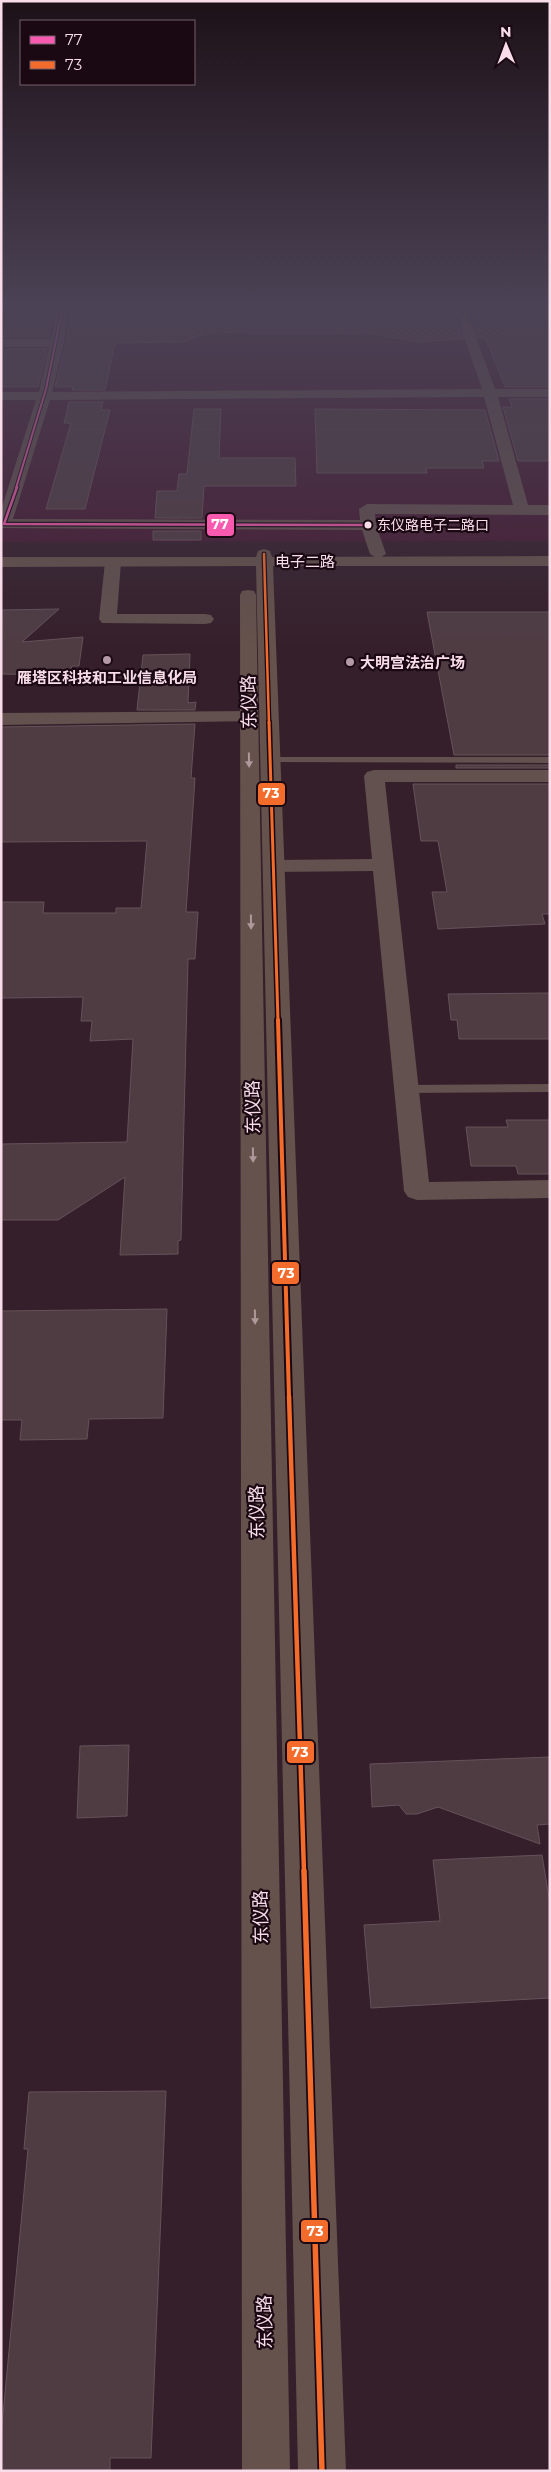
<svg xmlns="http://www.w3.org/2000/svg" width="551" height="2472" font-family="Montserrat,'Noto Sans SC',sans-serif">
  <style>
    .built { fill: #451b32 }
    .building { fill: #4f3c43; stroke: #655259 }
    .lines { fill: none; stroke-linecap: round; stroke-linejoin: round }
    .service { fill: #62514e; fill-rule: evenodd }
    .minor { fill: #62514e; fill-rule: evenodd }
    .secondary { fill: #65524c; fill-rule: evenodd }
    .bus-1-far1-casing { stroke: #1a0912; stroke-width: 4 }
    .bus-1-casing { stroke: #1a0912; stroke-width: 5 }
    .bus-2-far4-casing { stroke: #1a0912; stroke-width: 5 }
    .bus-2-far3-casing { stroke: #1a0912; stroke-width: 6 }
    .bus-2-far2-casing { stroke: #1a0912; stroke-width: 8 }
    .bus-2-far1-casing { stroke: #1a0912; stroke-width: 8 }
    .bus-2-casing { stroke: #1a0912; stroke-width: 9 }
    .bus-1-far1 { stroke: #f75aaf; stroke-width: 2 }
    .bus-1 { stroke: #f75aaf; stroke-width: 2.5 }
    .bus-2-far4 { stroke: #f36c2b; stroke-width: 2.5 }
    .bus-2-far3 { stroke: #f36c2b; stroke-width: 3 }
    .bus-2-far2 { stroke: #f36c2b; stroke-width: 4 }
    .bus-2-far1 { stroke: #f36c2b; stroke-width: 4.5 }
    .bus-2 { stroke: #f36c2b; stroke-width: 5.5 }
    .oneway { fill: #ae989a }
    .bus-dot { fill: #f8dde9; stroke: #1a0912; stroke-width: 2 }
    .poi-dot { fill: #b49aa6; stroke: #1a0912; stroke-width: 2 }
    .labels { text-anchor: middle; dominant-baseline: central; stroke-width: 4.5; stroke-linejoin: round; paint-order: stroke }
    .far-bus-label { font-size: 14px; fill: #f8dde9; stroke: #1a0912; text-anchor: start }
    .far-street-label { font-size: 15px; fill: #f8dde9; stroke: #1a0912 }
    .far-poi-label { font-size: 15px; font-weight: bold; fill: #f8dde9; stroke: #1a0912; text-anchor: start }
    .street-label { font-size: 18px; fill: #f8dde9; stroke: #1a0912 }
    .line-badge { stroke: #1a0912; stroke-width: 2 }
    .badge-label { font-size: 14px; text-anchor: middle; font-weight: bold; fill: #fff }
  </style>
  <rect width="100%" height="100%" fill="#351f2b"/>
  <path class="built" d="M1,302h549v239l-549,1z"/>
  <path class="building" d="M449,302l5,1 -3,3 12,33 -44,3 -50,-9 -118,1 -6,-2 -37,1 -25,9 -68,1 -10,47h-33l1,-3h-18l11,-44 5,-37 -3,-3z
    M465,302l85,3v82h-45l-20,-50 -7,1z
    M1,303h57l-3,3 -6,31h-48z
    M1,349h46l-9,38h-37z
    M509,399h41v62h-32l-15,-54h9z
    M69,402h34l-2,8h9l-25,99h-39l25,-86h-7z
    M194,409h27l-2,49h76l1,28h-92l-2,32h-47l2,-27h20l2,-17h8z
    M315,409l170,1 14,51h-17l2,7h-58l1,5h-110z
    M153,531h48v9h-48z
    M59,609l-37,33 61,-5 -4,29h-7l-3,9 -68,-1v-64z
    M427,612h123v143h-96z
    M190,654l-2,49 8,-1 -1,8h-58l6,-55z
    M195,724l-4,54h4l-9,134h12l-3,47h-7l-7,281 -3,1v13l-58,1 5,-78 -67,43h-57v-76l126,-2 6,-103 -43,2 2,-20h-11l2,-24 -82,1v-96h43l-1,11h73v-5h25l6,-67 -146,1v-115z
    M456,765h94v3h-94z
    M413,784h137v130h-8l3,10 -107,5 -6,-37h15l-9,-51h-17z
    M550,993v46h-91l-2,-19h-6l-3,-26z
    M506,1120h44v54h-32l-2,-8h-45l-5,-39h42z
    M167,1309l-4,109 -74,1 -2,20 -67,1 2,-20h-21v-109z
    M129,1745l-2,71 -50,2 3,-72z
    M550,1757v67l-13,1 3,19 -102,-37 -21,7h-11l-7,-9 -27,2 -2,-43z
    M542,1855l8,49v94l-179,10 -7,-83 76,-4 -7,-61z
    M166,2091l-15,367h-41v13h-109v-35l27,-287h-4l5,-57z"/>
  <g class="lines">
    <path class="service" d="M271,757h279v6l-282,-1v-4z
      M550,1084v8l-144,1 -6,-4 6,-4z"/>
    <path class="minor" d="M63,302l6,4 -5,37 -12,49 430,-3 -29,-84 5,-3h5l32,87h55v8h-52l30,108h22v10l-175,-1 1,11 10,29 -8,5 -8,-5 -8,-24 -361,-2v-18l35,-110h-35v-8h38l10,-45h-48v-8h50l6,-33zM484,397l29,108 -146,-1 -8,5 1,11 -347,-1 37,-119z
      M113,557l8,5 -4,52h88l6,1 3,4 -3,4 -6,1 -103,-1 -3,-4 6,-57z
      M249,711l7,2 2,4 -2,4 -255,4v-12z
      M374,770h176v12h-165l44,400 121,-2v18l-133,2 -9,-3 -4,-6 -31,-320 -99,1 -8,-1 -3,-5 3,-5 8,-1 98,-1 -8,-83 3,-4z"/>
    <path class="secondary" d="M264,549l6,2 2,6 278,-1v10h-277l73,1905h-48l-42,-1905 -255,1v-10h255l2,-6z
      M248,590l6,1 2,4 34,1876h-48l-2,-1876 2,-4z"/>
    <g class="bus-1-far1-casing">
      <path id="bus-1-far1" d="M16,488l30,-99 17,-83"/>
    </g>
    <g class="bus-1-casing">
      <path id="bus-1" d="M17,487l-13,37 364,1"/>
    </g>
    <g class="bus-2-far4-casing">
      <path id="bus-2-far4" d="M264,554l5,170"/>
    </g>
    <g class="bus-2-far3-casing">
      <path id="bus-2-far3" d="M269,722l9,299"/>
    </g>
    <g class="bus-2-far2-casing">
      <path id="bus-2-far2" d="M278,1020l11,377"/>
    </g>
    <g class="bus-2-far1-casing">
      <path id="bus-2-far1" d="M289,1396l15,476"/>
    </g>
    <g class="bus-2-casing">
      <path id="bus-2" d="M304,1871l18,600"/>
    </g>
    <use href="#bus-1-far1" class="bus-1-far1"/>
    <use href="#bus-1" class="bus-1"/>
    <use href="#bus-2-far4" class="bus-2-far4"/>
    <use href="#bus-2-far3" class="bus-2-far3"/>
    <use href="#bus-2-far2" class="bus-2-far2"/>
    <use href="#bus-2-far1" class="bus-2-far1"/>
    <use href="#bus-2" class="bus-2"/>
  </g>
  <defs><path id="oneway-solid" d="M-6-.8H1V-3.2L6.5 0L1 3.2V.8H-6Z" transform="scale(1.25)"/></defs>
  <g class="oneway">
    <use href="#oneway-solid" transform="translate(249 760) rotate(89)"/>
    <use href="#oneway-solid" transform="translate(251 922) rotate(89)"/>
    <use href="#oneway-solid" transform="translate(253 1155) rotate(89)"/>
    <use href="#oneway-solid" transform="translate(255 1317) rotate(89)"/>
  </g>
  <linearGradient id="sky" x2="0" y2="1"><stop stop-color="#1d1118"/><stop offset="0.47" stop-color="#4b4255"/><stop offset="1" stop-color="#4b4255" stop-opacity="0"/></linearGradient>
  <rect width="551" height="648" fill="url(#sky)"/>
  <circle class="bus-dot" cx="368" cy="525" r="4.5"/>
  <g class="poi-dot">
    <circle cx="107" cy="660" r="5"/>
    <circle cx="350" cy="662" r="5"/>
  </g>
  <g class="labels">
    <g class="far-bus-label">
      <text x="377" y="525">东仪路电子二路口</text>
    </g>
    <g class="far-street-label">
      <text x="305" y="561">电子二路</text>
    </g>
    <g class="far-poi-label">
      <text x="360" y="662">大明宫法治广场</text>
      <text x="107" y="677" text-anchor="middle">雁塔区科技和工业信息化局</text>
    </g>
    <g class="street-label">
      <text transform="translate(249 702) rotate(-91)">东仪路</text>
      <text transform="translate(253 1107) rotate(-91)">东仪路</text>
      <text transform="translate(257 1512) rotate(-91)">东仪路</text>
      <text transform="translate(261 1917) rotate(-91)">东仪路</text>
      <text transform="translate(265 2322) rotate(-91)">东仪路</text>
    </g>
  </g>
  <g class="line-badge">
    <rect x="206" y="513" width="29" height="24" rx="5" fill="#f75aaf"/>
    <rect x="257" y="782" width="29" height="24" rx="5" fill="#f36c2b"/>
    <rect x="271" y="1261" width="29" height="24" rx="5" fill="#f36c2b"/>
    <rect x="286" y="1740" width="29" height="24" rx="5" fill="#f36c2b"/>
    <rect x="300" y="2219" width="29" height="24" rx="5" fill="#f36c2b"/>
  </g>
  <g class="badge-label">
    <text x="220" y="529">77</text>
    <text x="271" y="798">73</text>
    <text x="286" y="1278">73</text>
    <text x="300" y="1757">73</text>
    <text x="315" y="2236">73</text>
  </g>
  <rect width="551" height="2472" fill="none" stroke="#f8dde9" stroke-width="5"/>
  <rect x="20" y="20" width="175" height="65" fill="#1a0912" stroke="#735e68"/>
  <rect x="30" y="36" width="25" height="8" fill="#f75aaf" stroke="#735e68"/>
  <text x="65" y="45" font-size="15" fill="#f8dde9">77</text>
  <rect x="30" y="61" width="25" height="8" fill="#f36c2b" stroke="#735e68"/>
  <text x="65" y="70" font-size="15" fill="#f8dde9">73</text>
  <g transform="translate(506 45) rotate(359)" stroke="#1a0912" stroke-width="4" paint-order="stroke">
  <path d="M0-4L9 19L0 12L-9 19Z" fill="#f8dde9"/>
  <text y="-8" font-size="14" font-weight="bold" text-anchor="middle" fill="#f8dde9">N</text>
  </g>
</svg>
